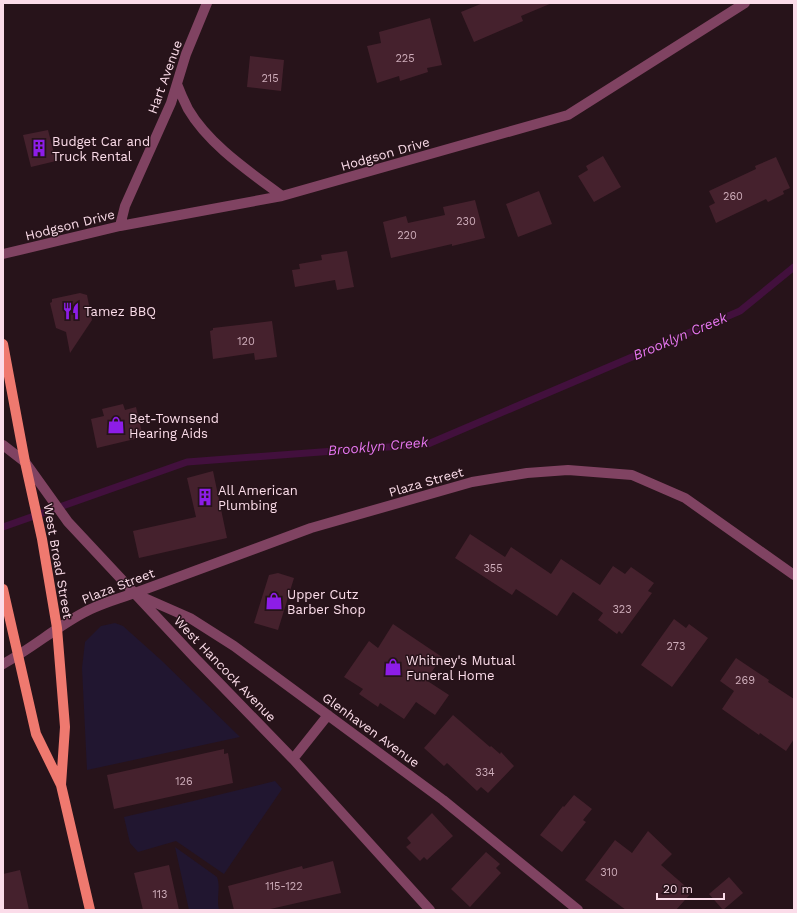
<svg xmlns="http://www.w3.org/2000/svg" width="797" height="913" font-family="'Work Sans',sans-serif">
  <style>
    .green { fill: #211630 }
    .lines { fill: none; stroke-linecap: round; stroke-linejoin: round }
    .stream { stroke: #42103d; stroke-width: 7 }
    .building { fill: #45212d }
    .minor { stroke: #804362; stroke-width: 10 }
    .major { stroke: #ef796f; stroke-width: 10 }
    .labels { text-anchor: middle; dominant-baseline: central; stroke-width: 3; stroke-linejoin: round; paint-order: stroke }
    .number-label { font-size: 11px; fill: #ceadba }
    .street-label { font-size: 13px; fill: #fbdce9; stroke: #27131a }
    .poi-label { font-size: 13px; fill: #fbdce9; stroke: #27131a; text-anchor: start }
    .water-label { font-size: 14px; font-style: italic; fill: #e675f0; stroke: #27131a }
  </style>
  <rect width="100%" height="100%" fill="#27131a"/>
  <path class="green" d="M115,623l8,3 38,34 79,77 -153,33 -5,-102 3,-26 16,-16z
    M275,781l7,8 -58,85 -48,-33 -38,11 -8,-9 -6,-26 65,-15z
    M175,847l42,30c4,10 -1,22 2,33h-30z"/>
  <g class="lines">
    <path class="stream" d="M3,527l184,-65 241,-18 312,-133 54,-44"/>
  </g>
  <path class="building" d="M483,3h69l-31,13 2,5 -49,21 -13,-30z
    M430,18l12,47 -15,3 1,4 -28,9 -1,-5 -22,7 -10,-37 14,-3 -2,-11z
    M250,56l34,4 -3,31 -34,-4z
    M48,130l8,31 -25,6 -8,-32z
    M603,156l18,31 -27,15 -16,-26 10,-6 -2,-4z
    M776,157l14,31 -7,3 1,3 -16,8 -2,-3 -50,24 -7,-17 6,-3 -6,-12 47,-22 -1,-3z
    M539,191l13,33 -34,13 -12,-33z
    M475,200l10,38 -33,8v-2l-61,14 -8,-36 23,-6 2,7 37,-8 -2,-8z
    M347,251l7,36 -17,3 -2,-10 -40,7 -3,-17 8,-1 -1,-5 23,-4 -1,-5z
    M80,293l7,2 5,25 -22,33 -4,-21 -10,-4 -6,-25 2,-1v-3z
    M272,321l5,36 -22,3 -1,-7 -41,6 -3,-28 3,-1v-2z
    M123,404l2,6 11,-3 7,30 -46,11 -6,-29 13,-3 -2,-7z
    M213,471l14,67 -88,20 -6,-27 63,-14 -9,-39z
    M470,534l35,23 6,-10 40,27 10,-15 39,26 13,-19 12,8 6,-7 23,16 -6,8 4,2 -30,41 -3,-3 -2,3 -19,-14 5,-7 -30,-21 -16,24 -41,-27 -4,6 -57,-37z
    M278,573l16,5 -16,52 -24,-7 15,-48z
    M674,619l12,9 3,-4 19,14 -36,49 -31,-22z
    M393,624l49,33 -16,23 23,15 -14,20 -19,-13 -12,17 -24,-16 -2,4 -19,-13 4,-5 -19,-12 25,-36 9,7z
    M736,658l33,22 -1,2 26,17v40l-8,12 -26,-18 -1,2 -37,-26 12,-18 -14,-10z
    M453,715l37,32 1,-1 9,8 1,-2 13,14 -26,27 -7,-6 -4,4 -30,-28 -3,3 -20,-18z
    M224,749v5l4,-1 5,30 -119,26 -7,-34z
    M574,795l18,14 -9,11 3,2 -24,30 -22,-17 23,-29 1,1z
    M432,813l21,23 -26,24 -3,-3 -4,4 -14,-14 5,-4 -4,-5z
    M648,831l24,23 -11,11 31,27 -16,18h-50l-41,-30 30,-40 17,13z
    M486,852l14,12 -4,4 5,5 -31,34 -19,-18z
    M333,861l8,32 -75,17h-32l-6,-24 63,-17 11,-3 1,3z
    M169,865l10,45h-36l-9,-37z
    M20,870l9,40h-26v-36z
    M729,877l14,16 -20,17 -14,-16z"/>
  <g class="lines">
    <path class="minor" d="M177,84c3,8 7,17 11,25 21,36 62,63 94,87
      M120,226l5,-20 46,-103 15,-49 21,-51
      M3,254l117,-28 162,-30 286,-81 177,-112
      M3,445l22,17 43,60 128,137 97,100 137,151
      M140,596l50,22 44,28 209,154 135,110
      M3,664c28,-15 52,-36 80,-51 16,-9 34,-14 52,-20l176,-65 161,-46 55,-9 41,-3 64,5 53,23 109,77
      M293,759l35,-44"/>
    <path class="major" d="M3,344l22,118 17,77 15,89 8,99 -4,58
      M3,589l33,145 25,51 29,125"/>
  </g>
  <defs>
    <g id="building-bare" transform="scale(1.38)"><path d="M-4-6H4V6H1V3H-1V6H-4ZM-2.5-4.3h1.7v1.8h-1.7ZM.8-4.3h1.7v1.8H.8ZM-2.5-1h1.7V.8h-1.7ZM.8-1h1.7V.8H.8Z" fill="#8d1de7" stroke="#27131a" stroke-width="2.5" paint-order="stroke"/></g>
    <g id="restaurant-bare" transform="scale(1.38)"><path d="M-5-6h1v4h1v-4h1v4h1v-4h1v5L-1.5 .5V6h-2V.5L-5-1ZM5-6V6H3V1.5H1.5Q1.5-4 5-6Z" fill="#8d1de7" stroke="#27131a" stroke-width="2.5" paint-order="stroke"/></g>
    <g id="shop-bare" transform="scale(1.38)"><path d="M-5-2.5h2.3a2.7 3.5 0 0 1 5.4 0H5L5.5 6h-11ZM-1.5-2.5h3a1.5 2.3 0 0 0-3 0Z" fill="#8d1de7" stroke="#27131a" stroke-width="2.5" paint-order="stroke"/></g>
  </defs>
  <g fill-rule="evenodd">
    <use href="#building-bare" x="39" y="148"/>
    <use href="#restaurant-bare" x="71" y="311"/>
    <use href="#shop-bare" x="116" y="425"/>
    <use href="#building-bare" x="205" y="497"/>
    <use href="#shop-bare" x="274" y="601"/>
    <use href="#shop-bare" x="393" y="667"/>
  </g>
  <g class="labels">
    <g class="number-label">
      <text x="405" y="58">225</text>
      <text x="270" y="78">215</text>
      <text x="733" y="196">260</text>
      <text x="466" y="221">230</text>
      <text x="407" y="235">220</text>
      <text x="246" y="341">120</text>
      <text x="493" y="568">355</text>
      <text x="622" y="609">323</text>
      <text x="676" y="646">273</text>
      <text x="745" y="680">269</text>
      <text x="485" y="772">334</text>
      <text x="184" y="781">126</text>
      <text x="609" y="872">310</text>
      <text x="284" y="886">115-122</text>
      <text x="160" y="894">113</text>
    </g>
    <g class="street-label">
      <text transform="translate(165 77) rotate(-70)">Hart Avenue</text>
      <text transform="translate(385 154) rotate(-16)">Hodgson Drive</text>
      <text transform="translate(70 225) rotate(-14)">Hodgson Drive</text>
      <text transform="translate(426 482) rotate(-16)">Plaza Street</text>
      <text transform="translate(58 561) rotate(80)">West Broad Street</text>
      <text transform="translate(118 586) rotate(-21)">Plaza Street</text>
      <text transform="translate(225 669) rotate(46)">West Hancock Avenue</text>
      <text transform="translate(371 730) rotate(36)">Glenhaven Avenue</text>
    </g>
    <g class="poi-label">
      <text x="52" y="141">Budget Car and<tspan x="52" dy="15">Truck Rental</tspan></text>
      <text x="84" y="311">Tamez BBQ</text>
      <text x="129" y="418">Bet-Townsend<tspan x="129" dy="15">Hearing Aids</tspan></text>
      <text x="218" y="490">All American<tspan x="218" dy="15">Plumbing</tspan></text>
      <text x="287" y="594">Upper Cutz<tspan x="287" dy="15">Barber Shop</tspan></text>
      <text x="406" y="660">Whitney's Mutual<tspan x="406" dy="15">Funeral Home</tspan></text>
    </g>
    <g class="water-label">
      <text transform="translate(680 336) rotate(-23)">Brooklyn Creek</text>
      <text transform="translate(378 446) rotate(-5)">Brooklyn Creek</text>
    </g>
  </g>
  <rect width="797" height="913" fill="none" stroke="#fbdce9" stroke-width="8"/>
  <path d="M657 893v6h67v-6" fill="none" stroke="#fbdce9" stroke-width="2"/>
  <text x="663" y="893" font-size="12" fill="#fbdce9" stroke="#27131a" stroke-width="3" paint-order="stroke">20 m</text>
</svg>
